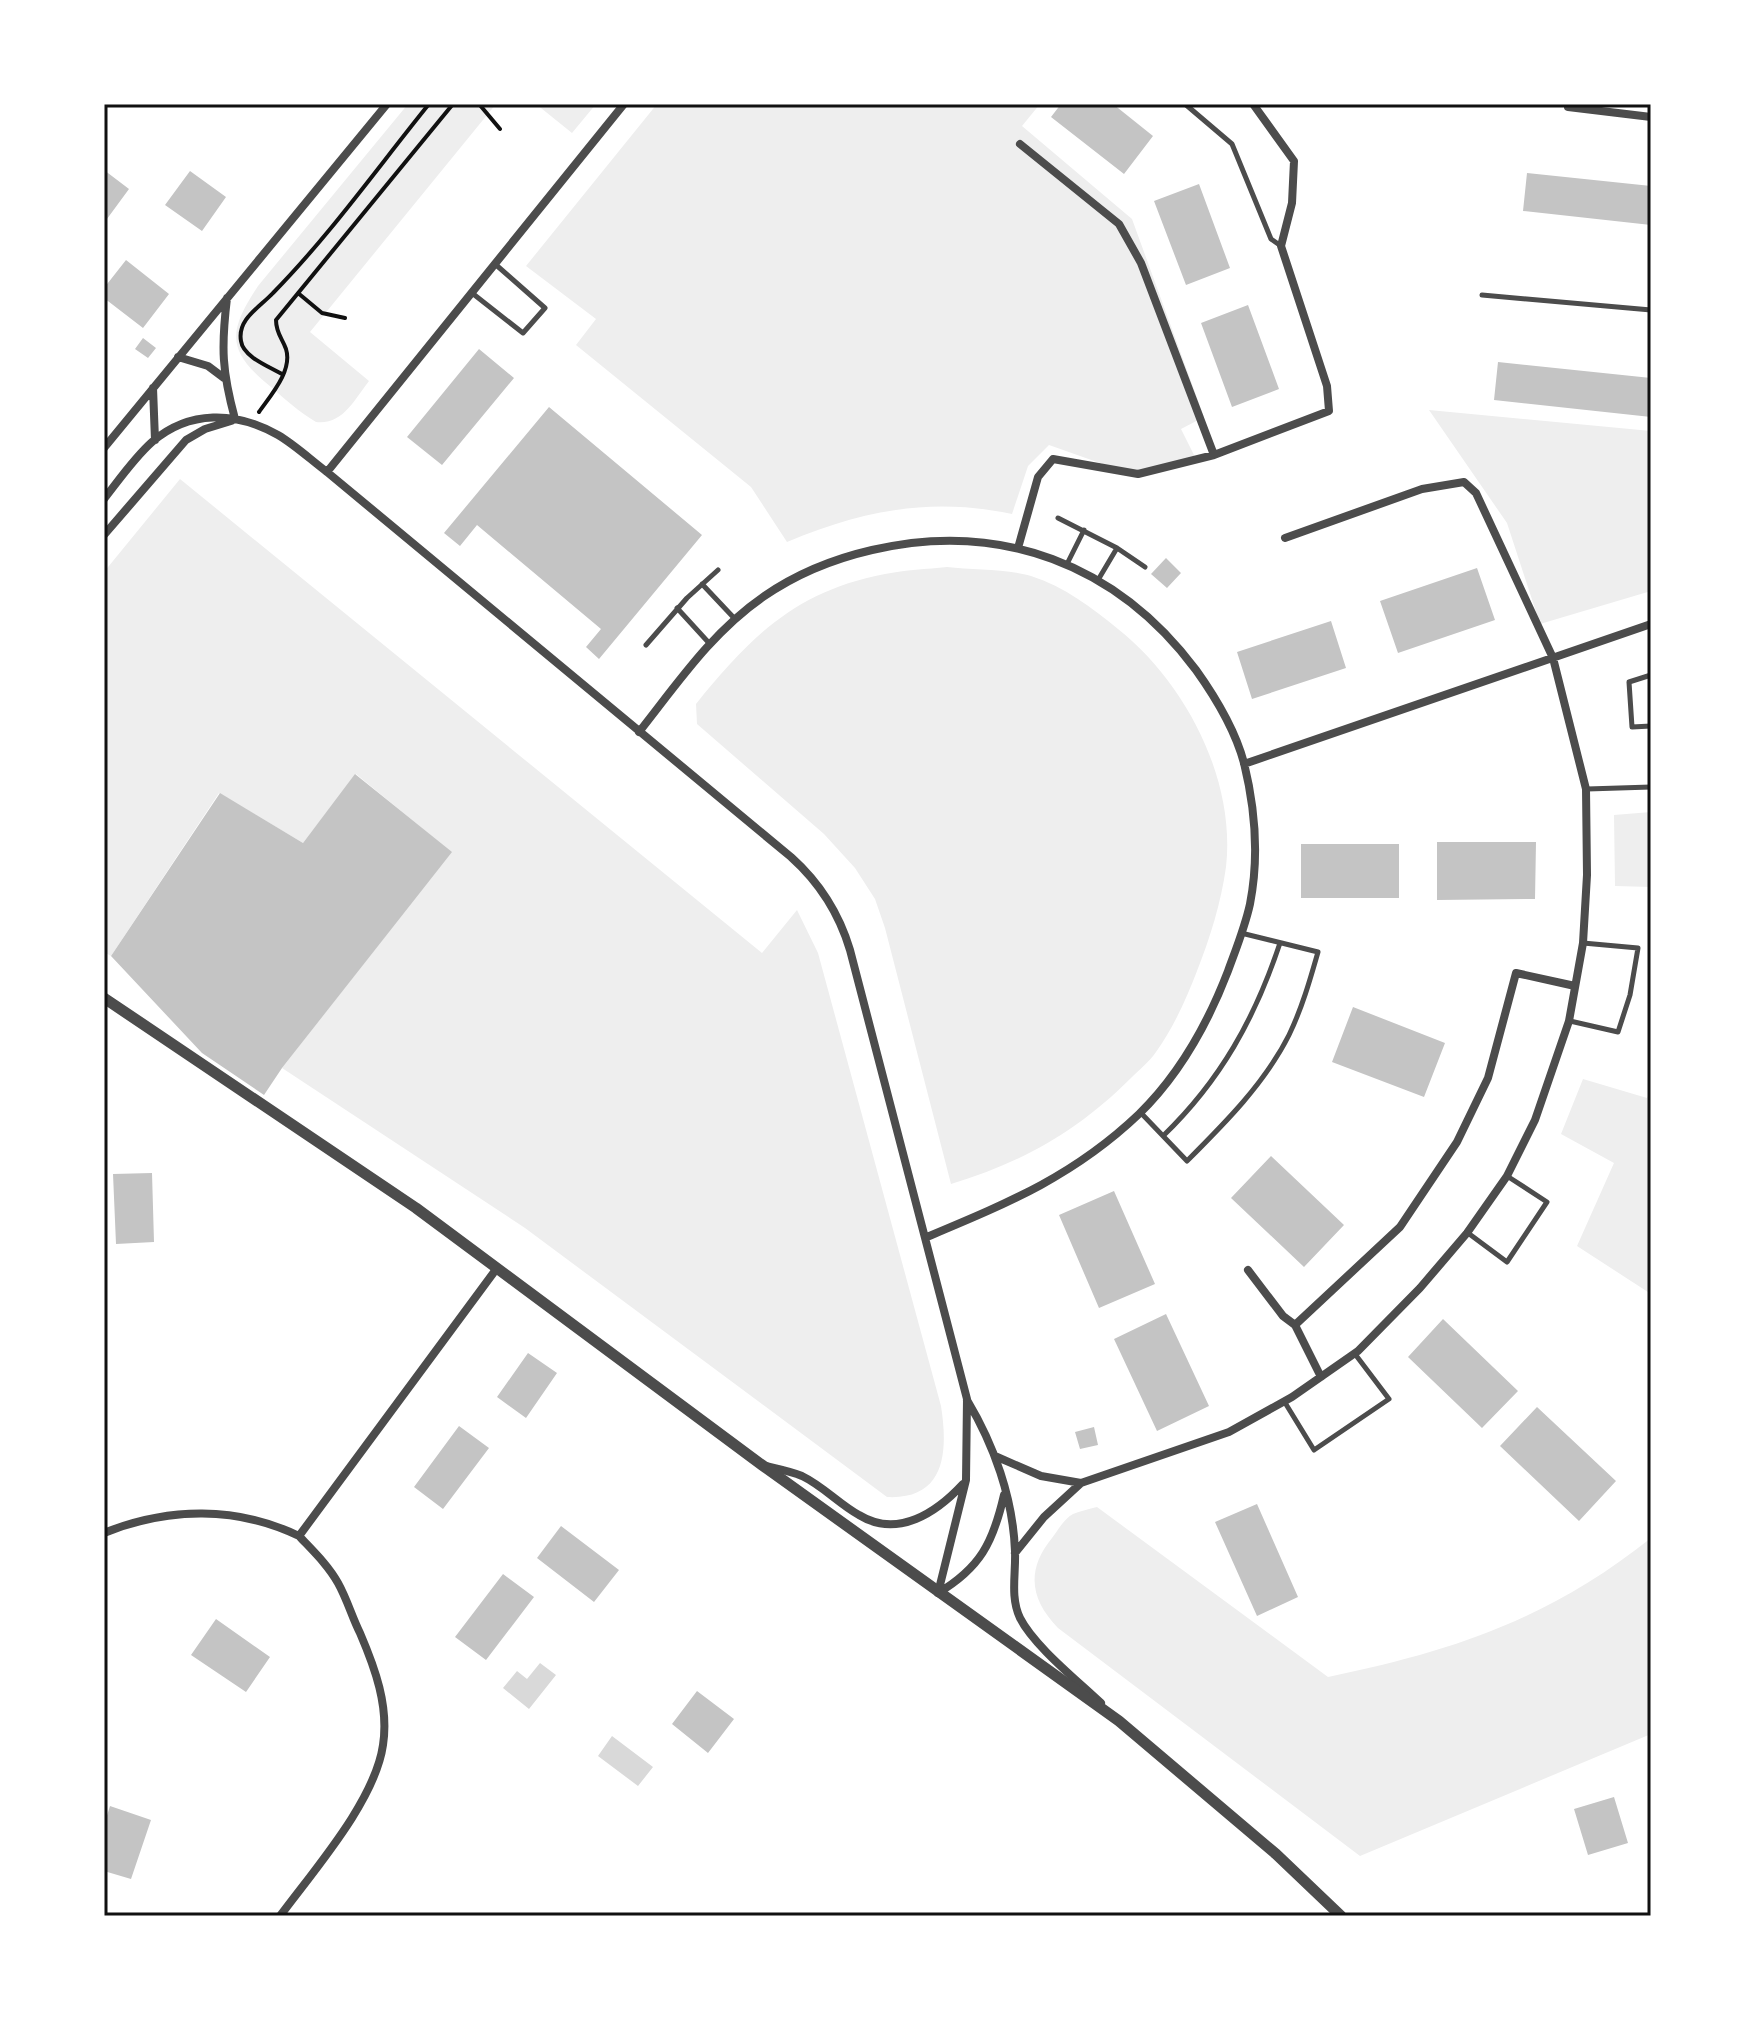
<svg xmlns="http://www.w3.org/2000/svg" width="1755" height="2020" font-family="'Work Sans',sans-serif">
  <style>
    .green { fill: #eee }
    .water { fill: #d9d9d9 }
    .building { fill: #c4c4c4 }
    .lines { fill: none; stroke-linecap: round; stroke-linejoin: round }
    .path { stroke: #111; stroke-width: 4 }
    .service { stroke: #4c4c4c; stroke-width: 5 }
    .minor { stroke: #4c4c4c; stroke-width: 8 }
    .tertiary { stroke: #4c4c4c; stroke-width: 11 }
    .neatline { fill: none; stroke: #111; stroke-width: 3 }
  </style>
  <rect width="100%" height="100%" fill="#fff"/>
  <path class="green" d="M408,104h88l-186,228 59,49c-15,19 -26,44 -53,41 -17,-10 -31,-23 -45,-35 -44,-36 -44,-54 -13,-101z
    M536,104h60l-24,29z
    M657,104h383l-18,22 110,93 72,198 -23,12 14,28 -64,17 -82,-29 -21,21 -16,48c-81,-17 -149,-4 -225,28l-36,-55 -175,-142 20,-26 -70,-53z
    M1429,410l222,21v160l-111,33 -33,-101z
    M180,479l582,474 35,-43 21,43 123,453c7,45 5,94 -54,91l-362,-269 -243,-160 169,-216 -95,-78 -53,69 -84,-50 -108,163 -7,-4v-380z
    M947,567c25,3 61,2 84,9 34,11 60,31 87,53 67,53 118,150 108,238 -5,36 -16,71 -29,104 -11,28 -23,56 -41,81 -7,10 -17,18 -25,26 -53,53 -108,84 -180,106l-66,-256 -10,-29 -20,-31 -31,-34 -127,-110 -1,-20c55,-68 100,-113 189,-130 20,-4 42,-5 62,-7z
    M1651,812v75l-36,-1 -1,-71z
    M1583,1079l64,19 4,-8v204l-74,-48 37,-83 -53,-29z
    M1097,1507l231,170c126,-26 221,-58 323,-139v196l-291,122 -302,-228c-28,-29 -32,-58 -6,-90 6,-8 12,-19 21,-24 7,-3 16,-5 24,-7z"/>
  <path class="water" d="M540,1663l16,12 -27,34 -26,-21 14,-17 10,8z
    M612,1736l41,31 -15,19 -40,-30z"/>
  <path class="building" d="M1061,104h52l40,32 -29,38 -73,-57z
    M104,170l25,19 -25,34z
    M190,171l36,26 -24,34 -37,-26z
    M1527,173l124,13v39l-128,-14z
    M1199,184l31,84 -44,17 -32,-84z
    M126,260l43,34 -26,34 -39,-30v-10z
    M1248,305l31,84 -47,18 -31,-84z
    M143,338l13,10 -8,10 -13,-9z
    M479,349l35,29 -72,87 -35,-28z
    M1498,362l153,16v39l-157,-17z
    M549,407l153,128 -103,124 -13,-12 15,-18 -124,-104 -17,21 -16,-13z
    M1166,558l15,15 -14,15 -16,-14z
    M1477,568l18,52 -97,33 -18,-52z
    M1331,621l15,47 -94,31 -15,-47z
    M355,774l97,78 -170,216 -18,27 -62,-42 -91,-97 109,-163 83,50z
    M1437,842h99l-1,57 -98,1z
    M1301,844h98v54h-98z
    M1353,1007l92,36 -21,54 -92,-35z
    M1271,1156l73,69 -40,42 -73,-69z
    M152,1173l2,69 -38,2 -3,-70z
    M1114,1191l41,93 -56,24 -40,-93z
    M1166,1314l43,92 -52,25 -43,-92z
    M1443,1319l75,72 -36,37 -74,-71z
    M528,1353l29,20 -31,45 -29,-21z
    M1537,1407l79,74 -37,40 -79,-75z
    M459,1426l30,22 -46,61 -29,-22z
    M1094,1427l4,18 -18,4 -5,-17z
    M1257,1504l41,93 -41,19 -42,-94z
    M561,1526l58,44 -25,32 -57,-44z
    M503,1574l31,23 -48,63 -31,-23z
    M216,1619l54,38 -24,35 -55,-37z
    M697,1691l37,28 -26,34 -36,-29z
    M1614,1797l14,46 -40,12 -14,-46z
    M110,1806l41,14 -20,59 -27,-8v-46z"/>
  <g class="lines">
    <path class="path" d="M479,104l21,25
      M298,293l24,20 23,5
      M282,374c-12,-7 -39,-17 -41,-33 -4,-22 19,-34 32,-48 57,-58 105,-126 156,-189
      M259,412c11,-16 34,-41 27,-63 -4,-11 -10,-16 -10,-29l177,-216"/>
    <path class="service" d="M1185,104l47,40 39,95 10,7
      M472,293l51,40 22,-25 -50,-44
      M1482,295l169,15
      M1058,518l59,30 28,19
      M1067,564l17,-34
      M1098,580l19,-32
      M702,584l33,35
      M677,608l32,35
      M646,645l41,-47 31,-28
      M1651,675l-22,7 3,45 19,-1
      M1587,789l64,-2
      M1570,1021l48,11 12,-37 8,-47 -55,-5
      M1141,1113l46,48c38,-38 78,-78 102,-126 13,-27 21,-55 29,-83l-77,-19
      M1163,1136c58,-56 92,-118 117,-193
      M1468,1233l39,29 40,-60 -40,-26
      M1284,1401l30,49 75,-51 -34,-45"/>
    <path class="minor" d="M1568,107l83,10
      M1020,144l99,80 22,39 73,192
      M227,298c-6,50 -5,73 8,121
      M178,357l30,9 16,12
      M153,388l2,52
      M104,448l283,-344
      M327,472l297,-368
      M104,499c15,-19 30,-41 48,-57 37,-32 84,-31 126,-7 17,10 33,25 49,37l464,385c29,26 48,56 59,93l117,449 -1,81 -28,113
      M104,535l82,-95 19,-11 26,-8
      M1018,548l20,-71 15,-18 85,15 76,-19 115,-44 -2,-25 -46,-140 11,-43 2,-42 -41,-57
      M639,732c38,-48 73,-100 124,-135 33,-23 70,-38 109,-47 128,-30 245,14 324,120 20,28 39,59 48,93 11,45 15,95 6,141 -5,23 -14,45 -22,67 -20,52 -49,104 -89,143 -65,62 -131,89 -212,123
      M1244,764l407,-140
      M1248,1270l35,46 12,9 26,52
      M1295,1325l105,-98 57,-85 31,-64 28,-105 59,13
      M967,1400c27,45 46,98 48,151 1,23 -5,46 5,67 14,28 58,63 81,85
      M995,1456l46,20 40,7
      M766,1466c12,3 24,5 36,10 21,10 37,28 57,39 39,24 78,-3 104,-31
      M104,1533c64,-26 133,-27 195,3l198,-268
      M1015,1553l29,-36 37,-34 148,-51 63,-35 66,-46 62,-63 47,-55 40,-57 28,-56 34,-99 14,-78 4,-68 -1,-86 -33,-131 -77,-165 -12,-11 -42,7 -137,49
      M938,1593c42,-25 55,-50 66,-98
      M280,1916c34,-46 95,-115 103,-171 6,-39 -8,-77 -23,-112 -8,-16 -13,-34 -22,-50 -10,-18 -25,-32 -39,-47"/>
    <path class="tertiary" d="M104,998l312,210 346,257 357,256 157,133 65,62"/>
  </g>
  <rect width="1755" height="2020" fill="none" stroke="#ffffff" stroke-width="212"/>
  <rect x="106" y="106" width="1543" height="1808" class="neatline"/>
</svg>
